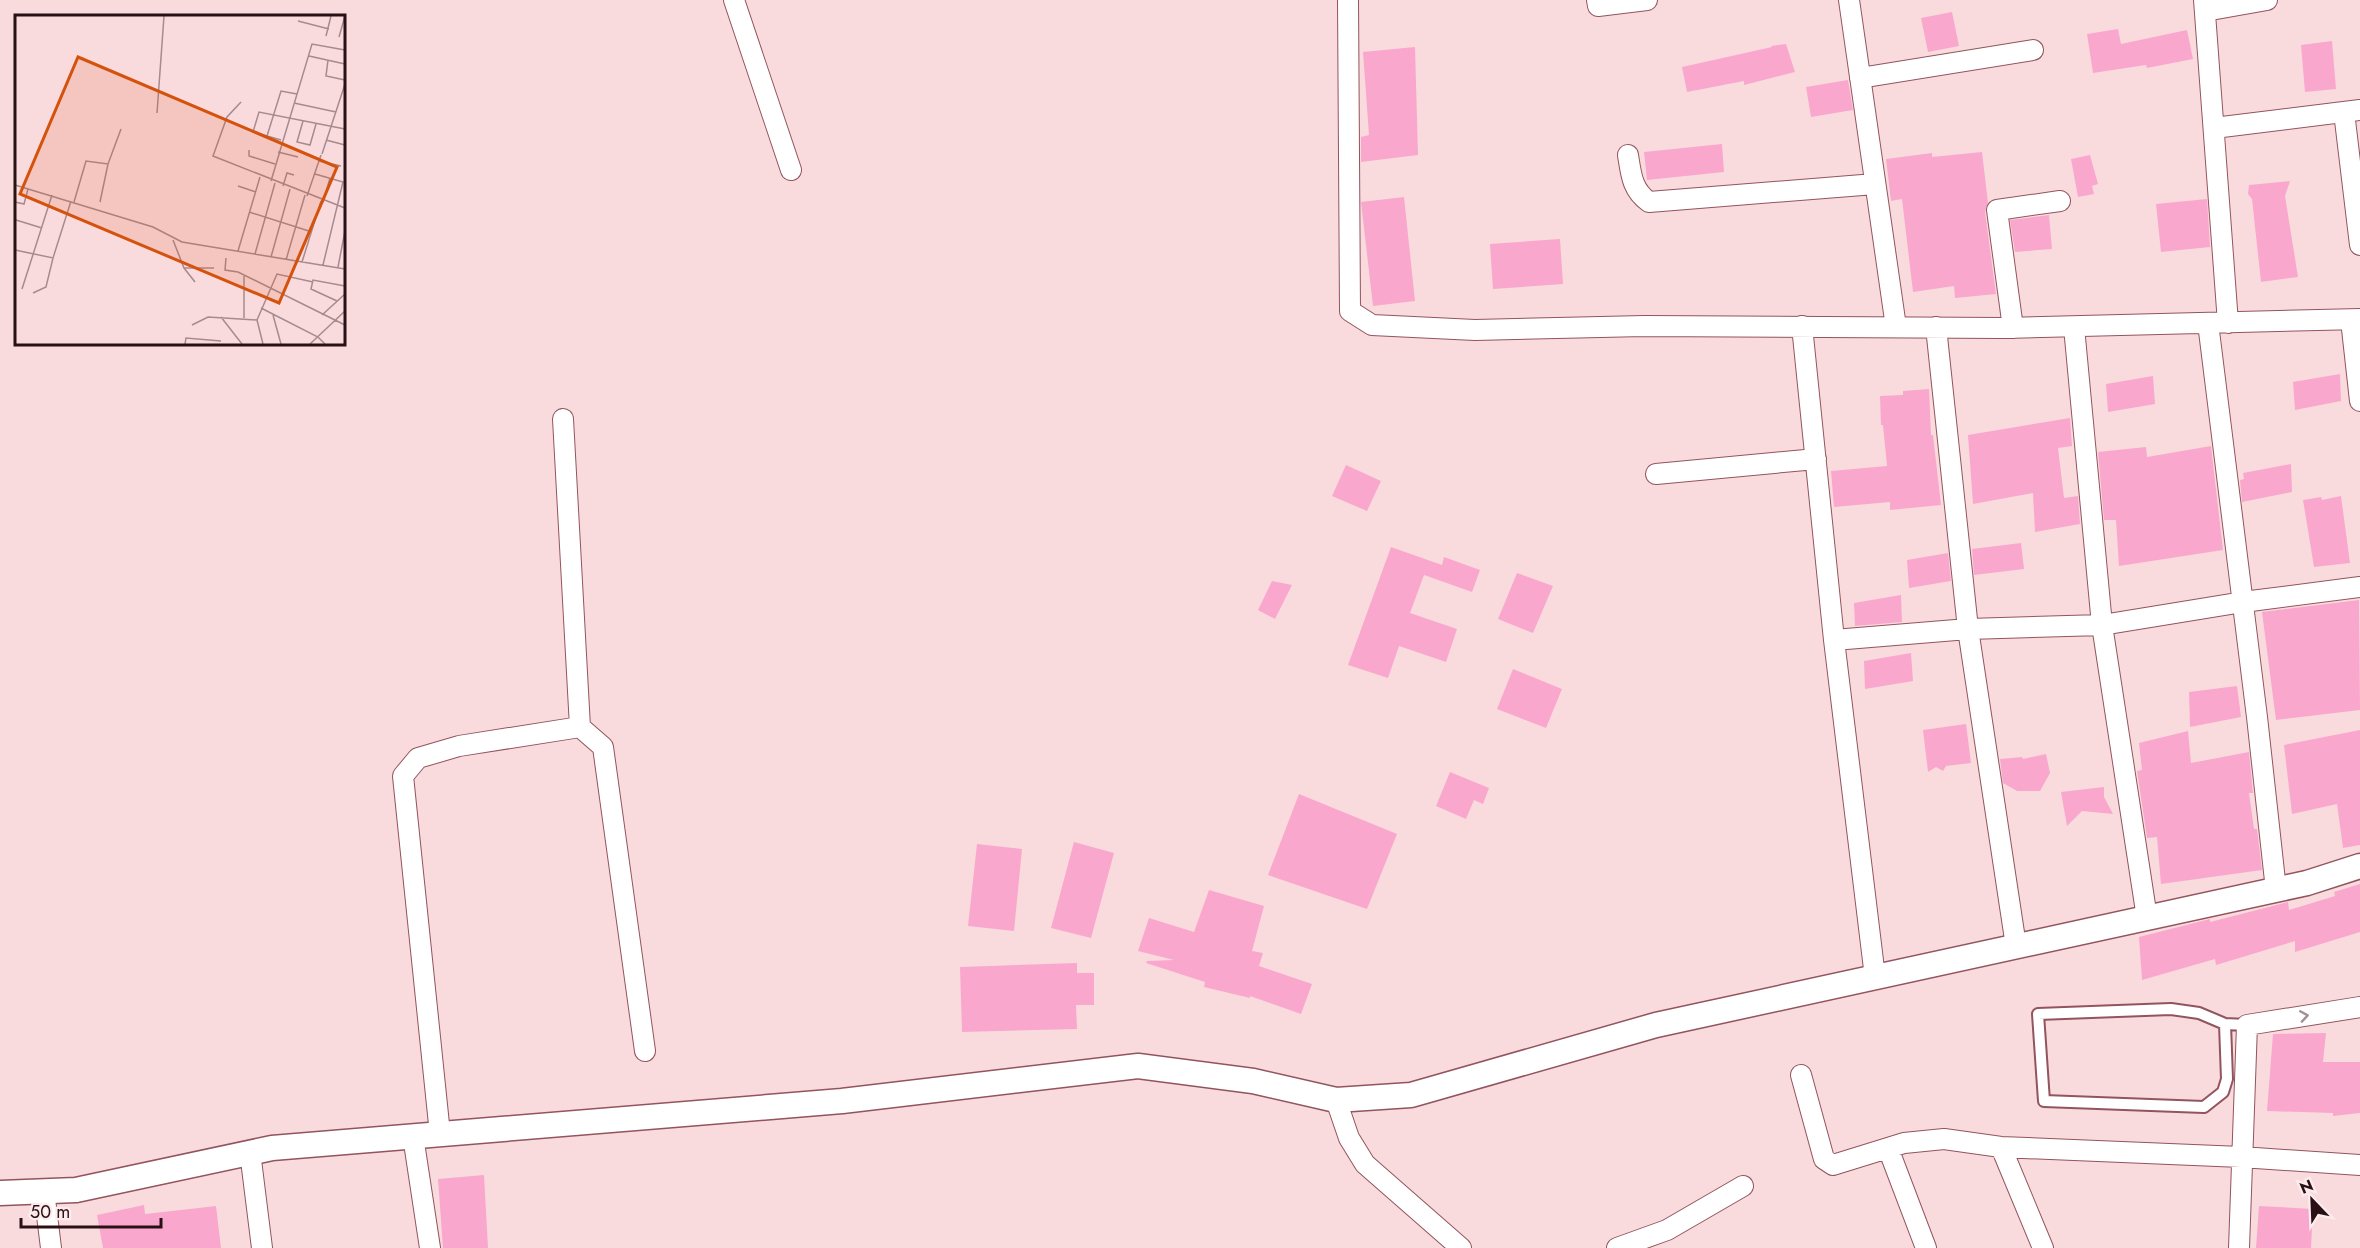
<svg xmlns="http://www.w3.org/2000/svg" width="2360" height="1248" font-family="Jost,sans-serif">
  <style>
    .building { fill: #faa7ce }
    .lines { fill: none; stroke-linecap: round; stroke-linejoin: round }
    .service-casing { stroke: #92545d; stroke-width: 14 }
    .minor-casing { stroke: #92545d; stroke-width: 22 }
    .tertiary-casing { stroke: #92545d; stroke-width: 27 }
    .service { stroke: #fff; stroke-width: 10 }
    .minor { stroke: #fff; stroke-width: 20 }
    .tertiary { stroke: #fff; stroke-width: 24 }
    .oneway { stroke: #9f9395 }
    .inset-road { fill: none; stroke: #a68a8d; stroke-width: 1.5 }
    .view { fill: #d5520d; fill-opacity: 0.15; stroke: #d5520d; stroke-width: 3 }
    .inset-edge { fill: none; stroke: #291014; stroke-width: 3 }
  </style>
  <rect width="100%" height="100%" fill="#f9dbde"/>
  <path class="building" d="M1952,12l7,34 -31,6 -7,-34z
    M2118,29l3,15 66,-14 6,29 -46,9 -1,-3 -53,8 -6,-39z
    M2332,41l4,48 -31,3 -4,-47z
    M1786,44l9,28 -51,13v-4l-57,11 -5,-25 90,-20 -1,-1z
    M1415,47l3,108 -57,7v-25l8,-2 -6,-83z
    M1848,80l5,30 -42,7 -5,-30z
    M1722,144l2,28 -77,8 -3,-28z
    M1982,152l6,51 -3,9 11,82 -41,4 -1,-12 -41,6 -11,-93 -11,2 -5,-42 46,-6v4z
    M2090,155l8,29 -6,2 2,8 -16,3 -7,-38z
    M2290,181l-5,15 13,81 -37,5 -9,-83 -4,-5 1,-9z
    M1404,197l11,104 -42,5 -12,-104z
    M2207,199l3,48 -49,5 -5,-48z
    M2049,215l3,34 -37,3 -5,-32z
    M1560,239l3,45 -70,5 -3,-45z
    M2340,374l1,27 -46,9 -2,-28z
    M2153,376l2,28 -47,8 -2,-28z
    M1929,389l2,46h2l8,70 -51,5v-8l-56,5 -3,-36 56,-5 -4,-41h-2l-1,-29 23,-1v-4z
    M2070,418l2,28 -14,2 6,50 14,-2 2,28 -45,8 -2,-39 -60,11 -5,-69z
    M2211,446l12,104 -104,16 -3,-46h-12l-6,-68 48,-5 1,10z
    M2291,464l1,28 -50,10 -2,-22 4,-1 -1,-6z
    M1346,465l35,16 -14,30 -35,-15z
    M2341,496l9,67 -36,4 -11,-67 18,-3 1,3z
    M2021,543l3,26 -50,6 -2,-26z
    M1391,547l51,18 2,-8 36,13 -8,22 -48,-17 -14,38 47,16 -11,33 -47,-16 -11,32 -40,-13z
    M1948,553l3,28 -42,7 -2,-28z
    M1517,573l36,13 -20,47 -35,-14z
    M1272,581l20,4 -17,34 -17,-9z
    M1901,595l1,27 -47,4 -1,-23z
    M2359,600l1,110 -84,10 -14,-108z
    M1911,653l2,28 -48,8 -1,-28z
    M1513,669l49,20 -16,39 -49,-19z
    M2237,686l4,31 -51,10 -1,-35z
    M1966,724l5,39 -25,3 -3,5 -7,-4 -8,5 -5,-42z
    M2360,730v115l-17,3 -6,-44 -45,10 -8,-69z
    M2188,731l3,32 58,-11 4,41h-4l5,36h3l5,41 -101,14 -4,-47 -10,1 -10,-67 5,-1 -3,-27z
    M2046,754l4,19 -10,18h-23l-14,-8 -3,-24 22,-2 1,2z
    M1450,772l39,16 -6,16 -9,-4 -8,19 -30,-13z
    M2104,787v10l9,17 -31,-3 -15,15 -6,-34z
    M1299,794l98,40 -30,75 -99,-34z
    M1074,842l40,11 -23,85 -40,-10z
    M977,844l45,5 -8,82 -46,-5z
    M2360,884v48l-65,20v-11l-79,24 -1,-6 -73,21 -3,-43 71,-18v3l78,-20 1,8 46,-14 -1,-4z
    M1209,890l55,16 -12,45 11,2 -4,13 53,18 -11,30 -51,-18v2l-46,-11 1,-5 -59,-19 1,-2 27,-1 -36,-9 11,-33 45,14z
    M1077,963v10h17v32h-18l1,24 -115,3 -2,-65z
    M2326,1033l-3,29h37v51l-27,3v-3l-66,-2 6,-77z
    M484,1175l4,73h-45l-5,-69z
    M144,1205l1,9 71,-8 5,42h-118l-6,-33z
    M2259,1206l54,3 -2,39h-55z"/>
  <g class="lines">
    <g class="service-casing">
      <path id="service" d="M2225,1024l2,55 -4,13 -19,15 -160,-6 -6,-87 133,-5 28,4 26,11 22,1"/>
    </g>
    <g class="minor-casing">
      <path id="minor" d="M734,0l57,170
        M1348,0l2,311 22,14 103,5 169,-4 360,2 356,-9
        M1597,0l1,6 49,-6
        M1849,0l47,327
        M2204,0l24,323
        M2205,11l62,-11
        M1860,78l173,-28
        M2344,112l16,133
        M2214,128l146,-18
        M1628,155c3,19 4,35 21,47l226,-18
        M2351,320l9,81
        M2208,323l49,394 19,173
        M1802,326l32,314 41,337
        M1936,327l32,302 48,317
        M2074,327l28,298 45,293
        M2013,328l-16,-118 63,-9
        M1656,474l160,-15
        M1834,640l134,-11 134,-4 141,-23 117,-15
        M580,727l23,20 42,304
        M1801,1075l23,84 9,6 71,-22 40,-4 57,8 240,10 119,8
        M1336,1100l13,38 16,26 96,84
        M440,1134l-37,-358 15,-18 41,-12 121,-19 -17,-308
        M413,1136l17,112
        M2001,1147l42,101
        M1888,1148l38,100
        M250,1152l12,96
        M44,1191l7,57
        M1617,1248l50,-18 76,-44
        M2239,1248l8,-223 113,-18"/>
    </g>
    <g class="tertiary-casing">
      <path id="tertiary" d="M0,1193l76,-3 196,-42 570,-47 296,-35 115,15 83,19 75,-5 245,-70 651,-142 53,-17"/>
    </g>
    <use href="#service" class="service"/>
    <use href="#minor" class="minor"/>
    <use href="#tertiary" class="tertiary"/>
  </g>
  <defs><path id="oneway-chevron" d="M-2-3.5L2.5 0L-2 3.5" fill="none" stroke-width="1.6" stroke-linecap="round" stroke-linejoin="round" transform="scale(1.5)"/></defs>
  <use class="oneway" href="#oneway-chevron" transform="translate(2304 1016) rotate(-9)"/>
  <g transform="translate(15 15)">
    <rect width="330" height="330" fill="#f9dbde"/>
    <path class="inset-road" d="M283,6l31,8M311,21l5,-20M324,22l6,-21M294,41l36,8M313,45l-2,16 19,4M226,87l-14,15 -14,39 132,52M279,88l42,9M142,98l7,-97M288,106l-6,21 13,3 6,-21M252,121l14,-45 16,3M266,125l-28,-8 6,-20 86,17M311,125l19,5M234,135v6l26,8M263,137l20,5M307,139l23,-70M304,146l22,5M300,159l28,8 -20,83M256,166l41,-137 33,6M0,170l138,42 29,15 163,27M223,171l18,6M268,171l4,-13 7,2M292,181l14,-41M0,187l9,2 4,-15M59,187l12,-41 22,3 13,-35M85,187l8,-38M308,187l7,-24M234,197l63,20M1,205l26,8M158,225l11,28 11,14M0,235l38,8 18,-57M223,236l22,-74M240,239l20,-71M256,242l19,-68M211,243l-1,12 13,2 107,53M271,245l19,-65M287,247l19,-61M323,252l7,-36M169,253h30M7,274l30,-94M18,278l13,-6 7,-29M322,286l-26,-12 2,-9 32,6M246,293l57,29 7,7M258,300l8,29M307,300l23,-21M206,302l21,27M229,303v-42M242,305l20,-46 36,8M177,310l16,-8 49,3 6,24M170,329l1,-6 35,3M295,329l35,-33"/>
    <path class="view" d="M63,42l259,110 -58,136 -259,-109z"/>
    <rect width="330" height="330" class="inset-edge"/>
  </g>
  <g transform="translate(2312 1200) rotate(337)" stroke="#fcecee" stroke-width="4.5" paint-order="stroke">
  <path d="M0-4.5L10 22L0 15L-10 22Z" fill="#291014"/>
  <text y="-9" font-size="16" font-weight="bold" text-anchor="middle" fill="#291014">N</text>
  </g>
  <path d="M21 1218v9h140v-9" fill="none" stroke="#291014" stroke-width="3"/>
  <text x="30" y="1218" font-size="18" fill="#291014" stroke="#fcecee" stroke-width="4.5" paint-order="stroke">50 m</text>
</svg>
